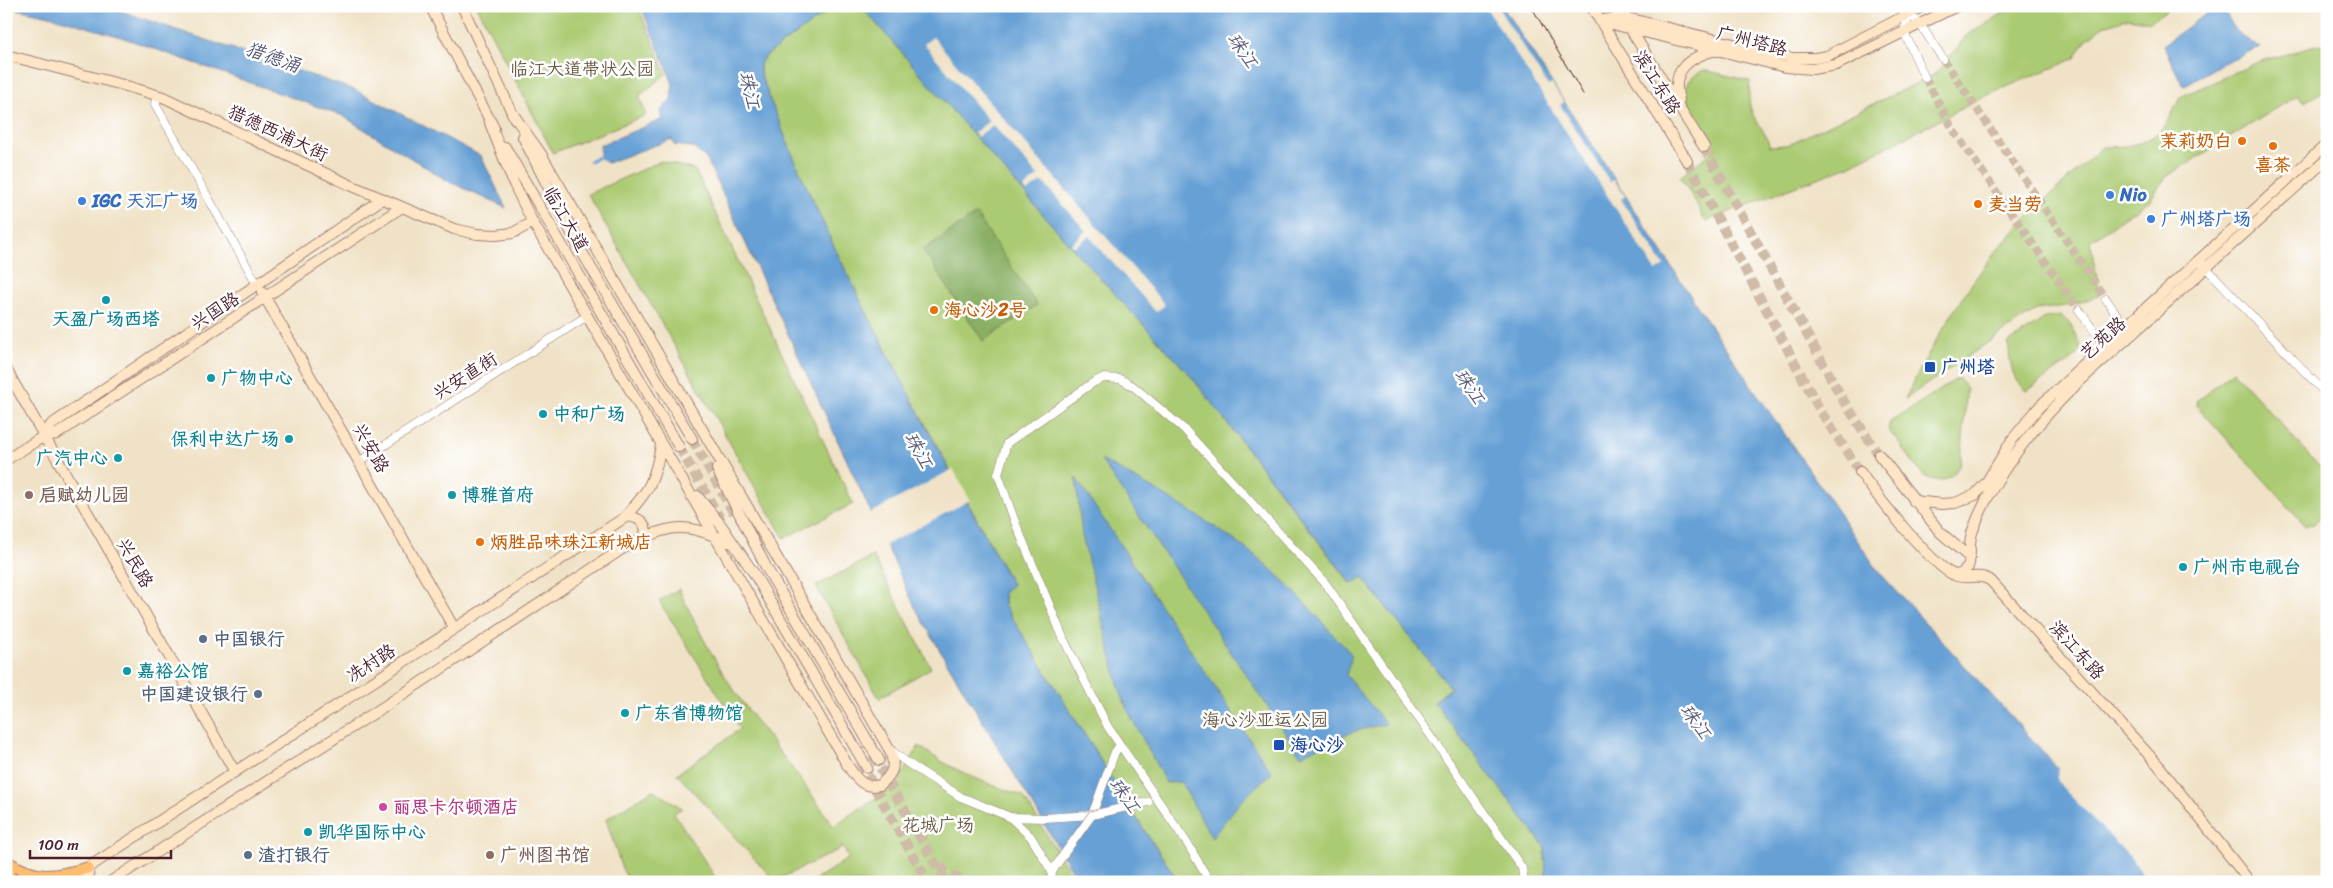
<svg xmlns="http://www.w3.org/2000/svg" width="2333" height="888" font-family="Sriracha,'LXGW WenKai TC',sans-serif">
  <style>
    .green { fill: #abcb72; stroke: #7a754e }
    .forest { fill: #88af64; stroke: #696748 }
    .water { fill: #66a0d5; stroke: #586080 }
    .pier { fill: #f0e2c6 }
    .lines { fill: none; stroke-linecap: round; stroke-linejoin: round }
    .stream { stroke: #66a0d5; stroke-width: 3 }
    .street-tunnel { stroke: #cfbba7; stroke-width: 8; stroke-dasharray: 8 4; stroke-linecap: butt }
    .secondary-tunnel { stroke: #cfbba7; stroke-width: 10; stroke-dasharray: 10 5; stroke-linecap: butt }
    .street-casing { stroke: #9d8078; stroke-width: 9 }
    .secondary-casing { stroke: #9d8078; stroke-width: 12 }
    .primary-casing { stroke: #9d8078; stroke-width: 13 }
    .street { stroke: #fff; stroke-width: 8 }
    .secondary { stroke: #fee5c5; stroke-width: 10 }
    .primary { stroke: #fcbd6f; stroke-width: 11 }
    .tram { stroke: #4a1f2b; stroke-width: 1 }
    .street-bridge-casing { stroke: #9d8078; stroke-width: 9; stroke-linecap: butt }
    .street-bridge { stroke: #fff; stroke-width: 8 }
    .food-dot { fill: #e8710a; stroke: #fff; stroke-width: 2 }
    .shop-dot { fill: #3f7fe0; stroke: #fff; stroke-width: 2 }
    .culture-dot { fill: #0f9aa8; stroke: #fff; stroke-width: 2 }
    .transit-dot { fill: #1a4fb4; stroke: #fff; stroke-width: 2 }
    .education-dot { fill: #8d6e63; stroke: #fff; stroke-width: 2 }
    .service-dot { fill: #5c6f8a; stroke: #fff; stroke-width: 2 }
    .hotel-dot { fill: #d1479c; stroke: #fff; stroke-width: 2 }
    .labels { text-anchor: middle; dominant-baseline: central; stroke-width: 5; stroke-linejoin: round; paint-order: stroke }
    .street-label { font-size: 18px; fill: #4a1f2b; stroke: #fff }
    .park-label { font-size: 18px; fill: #6c5b44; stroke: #fff }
    .food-label { font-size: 18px; font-weight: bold; fill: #c56008; stroke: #fff; text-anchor: start }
    .shop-label { font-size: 18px; font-weight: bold; fill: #366cbe; stroke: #fff; text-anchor: start }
    .culture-label { font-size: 18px; font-weight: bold; fill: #0d838f; stroke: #fff; text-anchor: start }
    .transit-label { font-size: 18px; font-weight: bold; fill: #164399; stroke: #fff; text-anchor: start }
    .education-label { font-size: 18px; font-weight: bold; fill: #785e54; stroke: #fff; text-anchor: start }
    .service-label { font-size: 18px; font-weight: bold; fill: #4e5e75; stroke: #fff; text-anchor: start }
    .hotel-label { font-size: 18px; font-weight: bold; fill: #b23c85; stroke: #fff; text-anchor: start }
    .water-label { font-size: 19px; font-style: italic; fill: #575977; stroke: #fff }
  </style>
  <rect width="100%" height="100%" fill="#fff"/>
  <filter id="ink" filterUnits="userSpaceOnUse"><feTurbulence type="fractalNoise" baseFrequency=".02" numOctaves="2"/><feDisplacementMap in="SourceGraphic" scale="10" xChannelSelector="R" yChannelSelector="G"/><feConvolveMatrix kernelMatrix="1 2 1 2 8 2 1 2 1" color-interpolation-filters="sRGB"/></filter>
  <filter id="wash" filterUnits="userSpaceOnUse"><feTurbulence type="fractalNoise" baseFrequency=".0096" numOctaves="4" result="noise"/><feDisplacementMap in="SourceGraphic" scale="20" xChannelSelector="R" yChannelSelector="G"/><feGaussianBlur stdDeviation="1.12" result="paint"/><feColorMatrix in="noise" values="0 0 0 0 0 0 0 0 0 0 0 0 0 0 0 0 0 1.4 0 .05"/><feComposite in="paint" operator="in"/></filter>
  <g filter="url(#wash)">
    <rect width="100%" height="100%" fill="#f0e2c6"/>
    <path class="green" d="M477,6h161l28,68 -27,22 7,19 -93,38z
      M835,6h26l213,244 116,125 161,209 11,-7 89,111 -17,14 111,145 1,35h-367l-35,-52 -140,-225v-14l8,-7c-90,-167 -186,-333 -252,-511v-9l4,-7z
      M2015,6h157l-22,16 -21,-4 -25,8 -18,14 -12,19 -80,33 -145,74 -143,55 -4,-4 -5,-13 -17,-27 35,-28c-9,-15 -37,-50 -27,-67 3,-6 11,-9 16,-12l46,11c-5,38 9,35 20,65l17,-1 143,-68 9,-6 27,-35z
      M2327,43v47l-23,12 -6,-7 -132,82 -16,23 -60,41 10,54 -27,10 -37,5 -131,89c29,-58 64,-119 108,-167 28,-30 60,-56 89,-85 45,0 60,-8 78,-50l81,-36z
      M661,161l34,9 158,334 -69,34 -196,-344z
      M2062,316l8,8 11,22 -4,10 -50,35c-17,-14 -16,-27 -19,-48l37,-25z
      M2233,371l94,104v36l-13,13 -9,1 -108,-119v-5z
      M1958,378l9,10c-2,14 -4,70 -8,78 -8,15 -23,18 -36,9l-35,-46 2,-7z
      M873,556l58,112 -52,30 -63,-112z
      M679,589c17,37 36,74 59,107 31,44 66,85 95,130l63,-41 23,-39c31,24 66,37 104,50l51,83 -2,3h-260l37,-24 -7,-12v2l-67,33 -98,-107 63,-45 -81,-128z
      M653,790l29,18 -8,5 44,69h-89l-8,-16 -15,-47z"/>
    <path class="forest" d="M976,214l61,91 -54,36 -60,-91z"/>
    <path class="water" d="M106,6l249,84 126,66 25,52 -58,-27 -107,-66 -217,-77 -74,-22 -44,-9z
      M641,6h194l-71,51 -4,7v9c66,178 162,345 252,512l-8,6v14l140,225 35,52h-100l-137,-228 -27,-47 -209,-449 -14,-11 -18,-2 -2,-6 -65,24 -7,-6v-12l63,-26 -3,-7 11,-13 2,-15z
      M861,6h641l203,312 174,254 283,310h-616l-1,-35 -111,-145 17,-14 -89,-111 -10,7 -162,-209 -116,-125z
      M2217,6h7c7,22 16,31 36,41l-37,16 -40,23 -20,-41z
      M1101,460c52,28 104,58 152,94 35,27 68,68 99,101l-6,20 40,49c-31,5 -58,16 -85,32z
      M1076,478l196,295c-24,19 -42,40 -60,65l-31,-56 -15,1 -39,-74 -8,-21 -37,-153z"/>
    <path class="pier" d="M1485,6h12l51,80 4,-2 12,18 -4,3 50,77 4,-2 11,16 -4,3 43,67 -8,5z
      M933,37l232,268 -9,7 -67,-76 -15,11 -3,-3 15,-13 -44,-50 -15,11 -3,-4 14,-12 -45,-51 -16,12 -3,-4 15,-12 -65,-77z
      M953,469l17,31 -86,46 -15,-32z
      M2058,765l99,107 1,10h-11l-16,-24 -69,-71 -5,-8z"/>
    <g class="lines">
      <path class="stream" d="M590,161l14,-6"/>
    </g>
  </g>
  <g filter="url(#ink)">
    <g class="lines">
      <path class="street-tunnel" d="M1943,59l163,240
        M1925,78l29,53 125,179"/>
      <path class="secondary-tunnel" d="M1704,147l139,253 36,55
        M1687,161l134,251 39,60
        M692,439l44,78
        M679,447l43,75
        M873,755l73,127
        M860,762l68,120
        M940,865l5,7 20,10"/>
      <g class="street-casing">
        <path id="street" d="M1925,78l-21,-46 5,-18 11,10 23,35
          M158,96l-3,8 102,180
          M2199,260l128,135
          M2106,299l19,28 -1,6
          M2079,310l25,35h4
          M360,461l227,-145
          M889,749l20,15 52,33 49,20 21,20 21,35 -1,10
          M1010,817l34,1 48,-3 23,-63 5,-7
          M1052,872l9,-14
          M1210,882l-23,-39 -79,-116 -44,-87 -49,-118 -17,-48 9,-31 87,-61 9,-4 17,1 13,7 51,43 142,155 196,284 2,14"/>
      </g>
      <g class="secondary-casing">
        <path id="secondary" d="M430,6l64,122
          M462,6l53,113
          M1591,6l96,155
          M1616,6l88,141
          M1604,20l19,-3 168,41h24l12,-2 97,-50
          M1600,21l185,46 28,2 23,-4 121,-59
          M6,55l117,30 40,12 187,88 104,44 23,5 19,1 17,-2 20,-11
          M1679,100c-9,-30 10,-43 37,-50
          M490,123l24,61 17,35 317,547c9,14 16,23 32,19 14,-12 16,-20 9,-36l-348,-595 -29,-41
          M523,137l53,105 116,197
          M505,147l174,300
          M262,292l192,336
          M6,369l229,403
          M44,436l7,-11 331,-226
          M1879,455l61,77 30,26
          M6,460l38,-24 13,-2 345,-227
          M717,469l49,98 113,193
          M1860,472c17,24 70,92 94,103 12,6 26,-3 37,6l168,185 91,116
          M697,496l24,29 34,50 112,193
          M1914,501l28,3 13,-1 20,-8 11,-12 26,-43 28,-34 85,-79 202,-183
          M626,516c10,1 19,4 20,16l-4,7
          M1954,575l7,-1 7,-7c4,-11 0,-23 4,-34 19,-56 67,-113 109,-153l246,-221
          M87,868l3,14
          M66,882l558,-364c24,-26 31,-37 37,-73
          M110,882l275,-176 237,-157c50,-26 60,-28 112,-5"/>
      </g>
      <g class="primary-casing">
        <path id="primary" d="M6,861c30,20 48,16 81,7
          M6,870l7,12"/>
      </g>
      <use href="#street" class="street"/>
      <use href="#secondary" class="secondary"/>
      <use href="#primary" class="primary"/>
      <path class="tram" d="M1531,6l52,88"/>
      <g class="street-bridge-casing">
        <path id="street-bridge" d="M1061,858l31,-43 56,-13"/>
      </g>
      <use href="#street-bridge" class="street-bridge"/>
    </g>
  </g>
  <g class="food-dot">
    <circle cx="2242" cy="141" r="5"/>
    <circle cx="2273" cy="146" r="5"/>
    <circle cx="1978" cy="204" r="5"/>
    <circle cx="934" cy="310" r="5"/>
    <circle cx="480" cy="542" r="5"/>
  </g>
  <g class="shop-dot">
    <circle cx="2110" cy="195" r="5"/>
    <circle cx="82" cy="201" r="5"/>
    <circle cx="2151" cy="219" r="5"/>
  </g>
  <g class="culture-dot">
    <circle cx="106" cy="300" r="5"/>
    <circle cx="211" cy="378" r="5"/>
    <circle cx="543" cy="414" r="5"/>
    <circle cx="289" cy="439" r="5"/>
    <circle cx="118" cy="458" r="5"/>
    <circle cx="452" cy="495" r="5"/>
    <circle cx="2183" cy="567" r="5"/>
    <circle cx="127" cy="671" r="5"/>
    <circle cx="625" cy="713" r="5"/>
    <circle cx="308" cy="832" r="5"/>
  </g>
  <g class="transit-dot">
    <rect x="1924" y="361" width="12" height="12" rx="2.5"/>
    <rect x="1273" y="739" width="12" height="12" rx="2.5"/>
  </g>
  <g class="education-dot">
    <circle cx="29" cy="495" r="5"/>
    <circle cx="490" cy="855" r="5"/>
  </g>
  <g class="service-dot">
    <circle cx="203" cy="639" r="5"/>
    <circle cx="258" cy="694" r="5"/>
    <circle cx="248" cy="855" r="5"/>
  </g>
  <circle class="hotel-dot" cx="383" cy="807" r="5"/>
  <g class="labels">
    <g class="street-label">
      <text transform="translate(1752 41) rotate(14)">广州塔路</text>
      <text transform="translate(1657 82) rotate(58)">滨江东路</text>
      <text transform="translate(278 133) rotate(25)">猎德西浦大街</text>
      <text transform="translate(566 219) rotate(60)">临江大道</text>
      <text transform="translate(215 311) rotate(-33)">兴国路</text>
      <text transform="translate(2103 338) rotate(-42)">艺苑路</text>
      <text transform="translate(465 376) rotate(-32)">兴安直街</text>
      <text transform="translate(371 448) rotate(60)">兴安路</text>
      <text transform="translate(135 563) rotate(60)">兴民路</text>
      <text transform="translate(2077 650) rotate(48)">滨江东路</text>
      <text transform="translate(371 663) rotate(-33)">冼村路</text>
    </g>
    <g class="park-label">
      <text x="582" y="69">临江大道带状公园</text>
      <text x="1265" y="720">海心沙亚运公园</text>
      <text x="938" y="825">花城广场</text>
    </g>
    <g class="food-label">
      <text x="2232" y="141" text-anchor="end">茉莉奶白</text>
      <text x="2273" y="165" text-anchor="middle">喜茶</text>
      <text x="1988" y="204">麦当劳</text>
      <text x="944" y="310">海心沙2号</text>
      <text x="490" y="542">炳胜品味珠江新城店</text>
    </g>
    <g class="shop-label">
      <text x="2120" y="195">Nio</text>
      <text x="92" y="201">IGC 天汇广场</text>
      <text x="2161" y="219">广州塔广场</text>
    </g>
    <g class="culture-label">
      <text x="106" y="319" text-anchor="middle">天盈广场西塔</text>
      <text x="221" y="378">广物中心</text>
      <text x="553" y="414">中和广场</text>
      <text x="279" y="439" text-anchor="end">保利中达广场</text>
      <text x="108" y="458" text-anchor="end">广汽中心</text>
      <text x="462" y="495">博雅首府</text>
      <text x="2193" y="567">广州市电视台</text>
      <text x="137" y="671">嘉裕公馆</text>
      <text x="635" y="713">广东省博物馆</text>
      <text x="318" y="832">凯华国际中心</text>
    </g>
    <g class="transit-label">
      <text x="1941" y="367">广州塔</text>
      <text x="1290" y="745">海心沙</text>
    </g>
    <g class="education-label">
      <text x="39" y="495">启赋幼儿园</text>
      <text x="500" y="855">广州图书馆</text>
    </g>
    <g class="service-label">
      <text x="213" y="639">中国银行</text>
      <text x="248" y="694" text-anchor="end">中国建设银行</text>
      <text x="258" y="855">渣打银行</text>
    </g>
    <g class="hotel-label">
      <text x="393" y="807">丽思卡尔顿酒店</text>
    </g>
    <g class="water-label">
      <text transform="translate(1243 50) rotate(56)">珠江</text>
      <text transform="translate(273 57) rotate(19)">猎德涌</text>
      <text transform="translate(750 90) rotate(77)">珠江</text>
      <text transform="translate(1470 386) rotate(56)">珠江</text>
      <text transform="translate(919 450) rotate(62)">珠江</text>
      <text transform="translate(1696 721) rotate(55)">珠江</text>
      <text transform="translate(1125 795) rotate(55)">珠江</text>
    </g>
  </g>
  <rect width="2333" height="888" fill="none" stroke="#fff" stroke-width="25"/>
  <path d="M30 850v8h141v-8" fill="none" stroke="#4a1f2b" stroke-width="2.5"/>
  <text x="38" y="850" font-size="15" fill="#4a1f2b" stroke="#ffffff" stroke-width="4" paint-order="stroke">100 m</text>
</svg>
